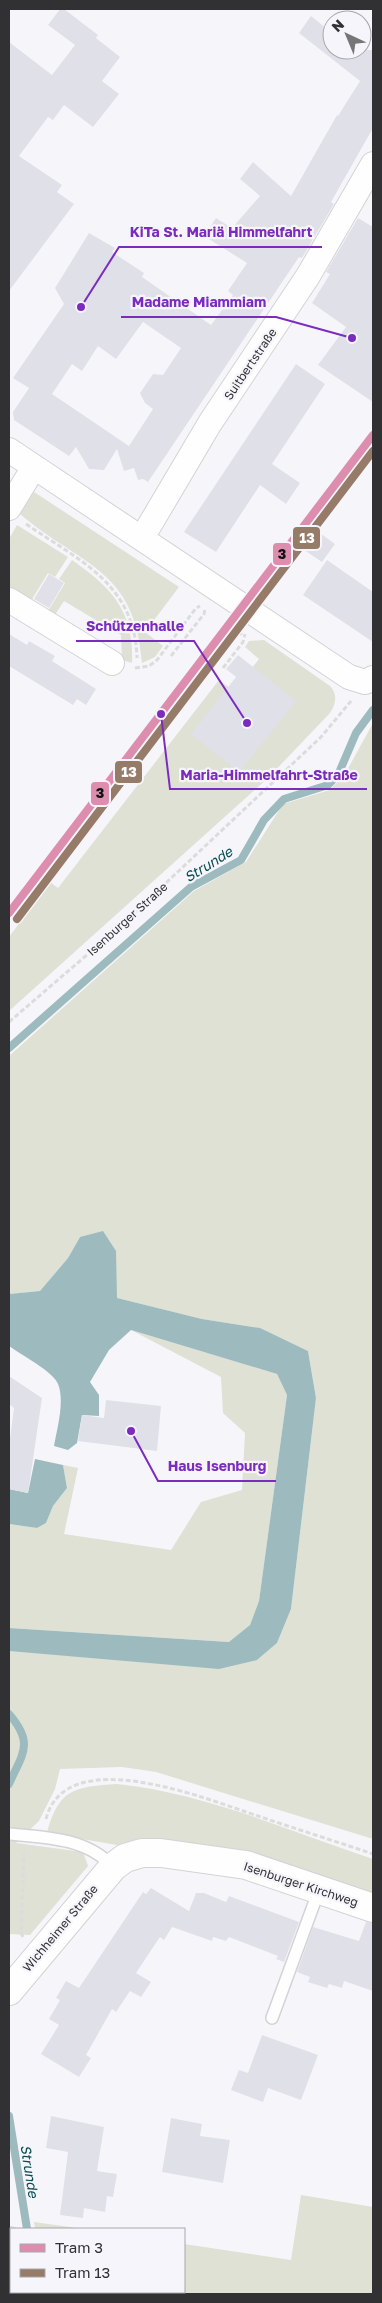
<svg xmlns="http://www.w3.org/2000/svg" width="382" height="2303" font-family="'Golos Text',sans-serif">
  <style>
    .green { fill: #dee1d4 }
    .water { fill: #9dbbbe }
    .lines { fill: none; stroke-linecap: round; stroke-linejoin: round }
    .stream { stroke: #9dbbbe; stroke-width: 8 }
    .building { fill: #e0e0e9; fill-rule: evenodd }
    .service-casing { stroke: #d3d3d6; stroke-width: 14 }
    .minor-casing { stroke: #d3d3d6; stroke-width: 26 }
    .tertiary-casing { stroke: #d3d3d6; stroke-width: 30 }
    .path { stroke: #dcdcdc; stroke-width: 3; stroke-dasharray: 5 2.5; stroke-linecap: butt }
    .service { stroke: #fefefe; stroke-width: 11 }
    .minor { stroke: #fefefe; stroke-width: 24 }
    .tertiary { stroke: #fefefe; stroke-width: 28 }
    .tram-1-casing { stroke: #f5f5fb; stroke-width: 11 }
    .tram-2-casing { stroke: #f5f5fb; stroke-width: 11 }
    .tram-1 { stroke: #dd8eae; stroke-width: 8 }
    .tram-2 { stroke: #967b68; stroke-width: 8 }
    .labels { text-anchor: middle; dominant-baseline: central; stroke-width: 4.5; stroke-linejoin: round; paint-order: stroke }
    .street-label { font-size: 12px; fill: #313133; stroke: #f5f5fb }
    .water-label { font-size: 14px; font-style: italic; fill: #084c4e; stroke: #f5f5fb }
    .leader { fill: none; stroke: #7b2cbf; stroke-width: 2 }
    .callout-dot { fill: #7b2cbf; stroke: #f5f5fb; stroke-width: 2 }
    .callout-label { font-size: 14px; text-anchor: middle; font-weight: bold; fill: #7b2cbf; stroke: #f5f5fb; stroke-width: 4.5; stroke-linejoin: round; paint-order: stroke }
    .line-badge { stroke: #f5f5fb; stroke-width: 2 }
    .badge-label { font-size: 14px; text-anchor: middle; font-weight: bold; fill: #fff }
    .pale-badge-label { font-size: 14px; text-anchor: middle; font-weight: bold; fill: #111 }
  </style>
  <rect width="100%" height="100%" fill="#f6f6fa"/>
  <path class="green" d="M34,492l145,95 -34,45 18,14 -8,11 -13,6c-7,-95 -61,-97 -122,-149z
    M17,525l51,32 -13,20 -7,-4 -17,28 17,10 17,-28 -6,-4 13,-19c40,28 62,51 60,103l-10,-3 -1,-25 -57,-34 -11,17 -44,-27v-52z
    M264,640l66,46c8,9 6,17 0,27l-62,65 -259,233v-74l41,-55 8,6 161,-208 15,11 25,-32 -14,-12 4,-6z
    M373,723v1116l-217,-67 -34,-5 -62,2 -5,20 -16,32 -23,22 67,9 5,14 -58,69 -21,-1v-283l248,9 20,-17 14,-34 25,-211 -8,-47 -49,-23 -57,-9 -86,-21v-47l-36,-14 -12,21 -28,33 -31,3v-238l185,-165 52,-29 37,-58 47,-14 15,-16z
    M131,1330l146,44 10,21 -28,206 -9,24 -20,17 -221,-14v-104l28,4 9,-5 7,-17 14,-18 -4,-23 15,3 -14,66 107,16 30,-48 41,-12 3,-57 -22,-20 -2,-36z
    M117,1784c88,9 172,47 256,75v34l-124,-41 -108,-14 -24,7 -70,-12c12,-45 28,-46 70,-49z
    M301,2195l72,12v87h-329v-2h140v-48l107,16z
    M34,2222l50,7h-49z"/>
  <path class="water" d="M103,1231l13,20 1,47 85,21 58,9 48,23 8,47 -25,211 -14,34 -20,17 -38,9 -210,-18v-23l220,14 21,-17 9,-24 28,-206 -10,-21 -146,-44 -22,20 -19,32 9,13v21l-17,-1 -5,28 -9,7 -14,-4c3,-17 11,-45 4,-62 -4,-12 -38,-30 -49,-38v-52l31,-3 28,-33 12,-21z
    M35,1459l28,6 4,23 -14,18 -7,17 -9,5 -28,-4v-35l19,4z"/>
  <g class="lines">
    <path class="stream" d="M9,1048l182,-161 50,-27 23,-40 20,-21 44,-14 10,-10 18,-42 17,-23
      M9,1714c26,30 13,40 0,70
      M9,2116l18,113
      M34,2292v2"/>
  </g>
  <path class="building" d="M60,9h4l34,26 -2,3 24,19 -18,24 17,13 -26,33 -29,-22 -11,15 -5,-3 -29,39 43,29 -5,7 17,12 -65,87v-249l43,33 23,-30 -27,-20z
    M311,16l21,17v17h41v78l-42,74 3,2 -32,54 -3,-1 -151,225 -5,-3 -5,1 -4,-12 -10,3 -7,-22 -13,21 -15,-1 -13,-22 -7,9 -55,-36 -1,-8 16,-24 -16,-10 51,-74 -9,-16 34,-55 26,15 -3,4 32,21 -2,4 69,48 22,-30 -5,-4 19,-28 -43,-27 12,-18 16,10 28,-32 -20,-17 13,-17 38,34 46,-81 1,1 22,-35 -61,-48zM143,322l38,26 -18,27 -10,-1 -13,19 5,10 8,6 -24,37 -77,-52 20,-30 10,7 16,-25 18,13z
    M358,218l15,9v175l-55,-37 28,-38 -34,-24 18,-29 -4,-2z
    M296,364l29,20 -53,80 28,19 -14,21 -26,-19 -44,67 -32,-20z
    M317,531l18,13 -13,18 -18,-12z
    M327,560l46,32v50l-70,-47z
    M49,574l15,9 -15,25 -15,-9z
    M9,634l18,11 2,-4 26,15 -3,5 44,28 -10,16 -9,-6 -4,6 -64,-39z
    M238,655l58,46 -57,71 -48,-38 45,-57 -10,-8z
    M9,1376l33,22 -14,95 -19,-4v-43l5,-38 -5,-4z
    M106,1400l55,6 -4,45 -79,-10 4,-26 22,3z
    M151,1888l38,23 7,-18h8l22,9 3,-6 70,26 -15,40 -8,-3 2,-3 -49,-19 -3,4 -13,-4 -1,4 -40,-14 -8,13 -4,-3 -24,36 15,9 -10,15 -11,-6 -14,21 -4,-3 -26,46 5,3 -12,19 -38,-23 18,-29 -10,-6 11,-19 -4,-2 10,-17 13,7 64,-96 3,2z
    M366,1922l7,1v68l-29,-10 -2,7 -13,-4 -2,4 -19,-6 2,-5 -13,-5 16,-45 46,14z
    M262,2035l56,20 -17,45 -33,-12 -5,14 -32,-12 8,-20 9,3z
    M51,2116l53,11 -7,44 20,3 -4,23 -6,-1 -2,16 -21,-4 -1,10 -23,-3 8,-63 -22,-4z
    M171,2118l31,6 -2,12 30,4 -7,43 -61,-11z"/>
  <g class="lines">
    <g class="service-casing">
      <path id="service" d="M9,1834c36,3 78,4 104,33
        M272,2018l47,-128"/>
    </g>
    <g class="minor-casing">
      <path id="minor" d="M9,450l340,227 16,5 8,-4
        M9,508l25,-41
        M142,538l68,-115 98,-147 65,-112
        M9,600l103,63
        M9,2239l2,31
        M11,2292l1,2"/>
    </g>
    <g class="tertiary-casing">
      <path id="tertiary" d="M9,1991l104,-124 12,-9 17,-5h19l85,12 127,43"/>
    </g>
    <path class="path" d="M26,524c54,37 109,60 111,134
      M171,656l33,-42 1,-5
      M135,668l14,-2 8,-6 39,-52 4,-2
      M223,668l20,-26 2,-8
      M202,681l34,-44 6,-4
      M9,1022l108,-93 204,-192 30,-36
      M46,1819c20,-78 163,-19 212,-3 38,13 77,25 115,38
      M23,1937l-2,-4 3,-80"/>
    <use href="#service" class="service"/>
    <use href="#minor" class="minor"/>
    <use href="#tertiary" class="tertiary"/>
    <g class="tram-1-casing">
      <path id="tram-1" d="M9,913l364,-478"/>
    </g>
    <g class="tram-2-casing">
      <path id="tram-2" d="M17,919l356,-468"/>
    </g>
    <use href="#tram-1" class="tram-1"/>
    <use href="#tram-2" class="tram-2"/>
  </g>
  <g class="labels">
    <g class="street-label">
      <text transform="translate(250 364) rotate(-56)">Suitbertstraße</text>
      <text transform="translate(127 919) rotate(-42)">Isenburger Straße</text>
      <text transform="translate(301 1884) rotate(18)">Isenburger Kirchweg</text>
      <text transform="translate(60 1928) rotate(-50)">Wichheimer Straße</text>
    </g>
    <g class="water-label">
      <text transform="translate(208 864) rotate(-32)">Strunde</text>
      <text transform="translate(30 2171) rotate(81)">Strunde</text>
    </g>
  </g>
  <path class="leader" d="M81 307L119 247H322M352 338L276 317H121M247 723L194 641H76M161 714L170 789H367M131 1431L158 1481H276"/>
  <g class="callout-dot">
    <circle cx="81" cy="307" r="5"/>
    <circle cx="352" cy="338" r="5"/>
    <circle cx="247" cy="723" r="5"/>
    <circle cx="161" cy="714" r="5"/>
    <circle cx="131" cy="1431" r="5"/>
  </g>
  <g class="callout-label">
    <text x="221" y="237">KiTa St. Mariä Himmelfahrt</text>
    <text x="199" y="307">Madame Miammiam</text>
    <text x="135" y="631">Schützenhalle</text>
    <text x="269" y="780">Maria-Himmelfahrt-Straße</text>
    <text x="217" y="1471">Haus Isenburg</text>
  </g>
  <g class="line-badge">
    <rect x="292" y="526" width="29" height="24" rx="5" fill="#967b68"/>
    <rect x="272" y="542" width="20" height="24" rx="5" fill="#dd8eae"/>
    <rect x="114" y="760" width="29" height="24" rx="5" fill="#967b68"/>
    <rect x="90" y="781" width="20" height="25" rx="5" fill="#dd8eae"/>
  </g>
  <g class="badge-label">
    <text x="307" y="543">13</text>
    <text x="129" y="777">13</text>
  </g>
  <g class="pale-badge-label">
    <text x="282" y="559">3</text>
    <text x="100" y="798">3</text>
  </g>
  <rect width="382" height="2303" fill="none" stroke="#313133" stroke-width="20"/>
  <rect x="10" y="2228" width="175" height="65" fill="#f5f5fb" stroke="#a7a7ab"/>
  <rect x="20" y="2244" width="25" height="8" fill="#dd8eae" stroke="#a7a7ab"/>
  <text x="55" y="2253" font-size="15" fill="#313133">Tram 3</text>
  <rect x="20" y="2269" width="25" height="8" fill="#967b68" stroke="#a7a7ab"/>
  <text x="55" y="2278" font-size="15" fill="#313133">Tram 13</text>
  <g transform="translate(347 35) rotate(316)"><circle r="24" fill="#f5f5fb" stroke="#a7a7ab"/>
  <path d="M0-4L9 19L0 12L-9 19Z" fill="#767679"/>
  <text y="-8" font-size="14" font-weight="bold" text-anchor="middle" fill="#313133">N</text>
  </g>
</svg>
